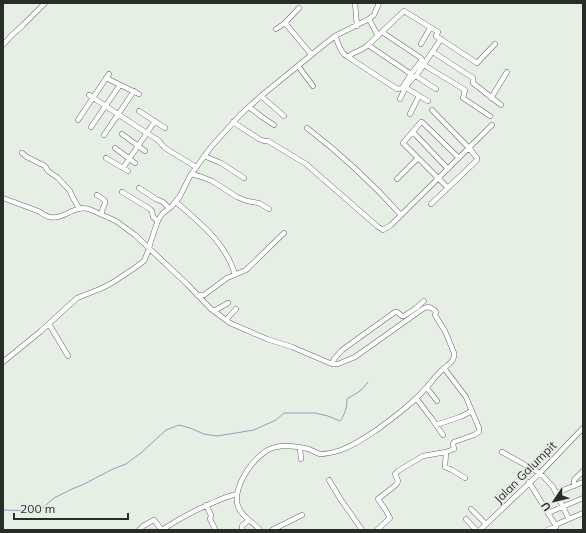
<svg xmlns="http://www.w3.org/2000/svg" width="586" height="533" font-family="Mulish,sans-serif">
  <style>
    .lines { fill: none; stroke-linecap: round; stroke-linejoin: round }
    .stream { stroke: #9899bc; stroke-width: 1 }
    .minor-casing { stroke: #626b62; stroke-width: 5.5 }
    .minor { stroke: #fff; stroke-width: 4.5 }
    .labels { text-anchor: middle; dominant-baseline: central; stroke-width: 3; stroke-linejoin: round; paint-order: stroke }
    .street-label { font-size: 12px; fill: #292d29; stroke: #e5efe4 }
  </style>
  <rect width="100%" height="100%" fill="#e5efe4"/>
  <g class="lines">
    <path class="stream" d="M3,510l36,1 15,-13 18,-9 10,-4 31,-16 13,-5 16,-12 24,-22 13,-5 11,3 14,6 13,2 37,-6 22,-10 8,-7h31l13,3 12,5c5,-7 7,-13 7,-22l13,-8 8,-9"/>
    <g class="minor-casing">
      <path id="minor" d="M355,3l2,23
        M369,19l9,17
        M285,23l26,31
        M276,29l9,-6 14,-15
        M382,32l39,26 1,2 -11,14
        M335,36c4,8 5,17 13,21l49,32 5,-1 9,-14 -43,-29
        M421,44l9,-16
        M3,45l8,-9 12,-11 22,-22
        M433,52l40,26v5l28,22
        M348,57c6,-6 14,-6 20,-12l36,-34 34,21 -2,4 41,27 18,-19
        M424,65l41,25 -2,8 27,18
        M298,66l15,20
        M416,76l20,13
        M106,78l33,16
        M406,88l22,13
        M89,95l56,37 13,8 7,8 31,19
        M261,96l23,20
        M491,98l16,-26
        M400,99c4,-8 8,-19 16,-23l25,-37
        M249,107l13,10 12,8
        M139,111l26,17
        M410,114l9,-18
        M78,120l31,-46
        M233,122l26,17 5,2h4l38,23 71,62 6,4 8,-5 101,-100
        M91,127l29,-42
        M307,128c34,26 65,55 94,87
        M413,132l35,37
        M122,134l23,17
        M104,135l30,-44
        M115,148l20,15
        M22,153l5,4 18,9 3,5 10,7 12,13 2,5 7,12
        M204,156l17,7 23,15
        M106,158l22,13
        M123,168l32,-47
        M191,174l11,3 10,4 25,16 10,4 12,2 10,6
        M397,179l21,-21
        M139,188l17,11 7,3 6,6
        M448,188l-45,-45 18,-21h1l37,36
        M122,192l28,17 2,2 1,6 5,4
        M97,195c16,10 4,6 5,19
        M3,198l35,13c4,2 7,5 11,6 15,3 24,-12 40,-8l27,12 19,14 52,49 24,25 19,14 37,16 25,8 40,17h6l17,-7 69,-49c5,-2 9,0 12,4l-1,3 10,16 9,22c0,4 1,3 -1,6 -2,5 -7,7 -11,11 -3,3 -7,7 -10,11 -15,19 -35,34 -54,48 -12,8 -23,16 -37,21 -6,2 -14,4 -21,4 -4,-1 -7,-3 -11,-5 -9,-2 -24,-4 -33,-2 -19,3 -45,40 -38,59 3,10 15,16 22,24
        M176,202c24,21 49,40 59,72
        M431,204l46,-44v-2l-8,-10 -37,-38
        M197,295h7l23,-17 19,-8 38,-37
        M214,311l14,-8
        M226,320l10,-11
        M49,324l19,32
        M3,362l38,-31 36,-33 23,-9 12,-6 24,-16 8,-6 5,-12 1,-5 8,-24 5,-7 9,-7 8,-10 10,-20 21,-29 29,-32 21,-19 65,-53 9,-7 34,-17 5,-4 5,-12
        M332,364l2,-5 8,-9 53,-38h2l5,4h2l12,-8 8,-7
        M444,368l22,29 13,31v4l-5,3 -20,7 -1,2 1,5 -8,3 -1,15 7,3 13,8
        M427,388l10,13
        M416,398l16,21 11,16
        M436,425l24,-8 12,-6
        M300,448l1,11
        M502,452l38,21 13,14 16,32
        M329,480l12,20 10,14 11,16
        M529,482l27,44v1l-9,3
        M574,486v-6l9,-9
        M556,493l27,-11
        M206,505l5,10 -1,4 5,10
        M471,509l15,15
        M548,513l35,-15
        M466,519l10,11
        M555,525l28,-12
        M139,530l4,-4 11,-6 8,10c15,-10 31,-19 48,-26 9,-4 17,-8 27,-10
        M242,530v-4l7,-6
        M272,530l30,-15
        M377,530l13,-12 -5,-9 -7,-10 19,-15 1,-3 -3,-7 3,-3 25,-15 23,-4
        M480,530l60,-57 43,-45"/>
    </g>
    <use href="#minor" class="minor"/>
  </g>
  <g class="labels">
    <g class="street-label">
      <text transform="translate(525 472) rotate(-45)">Jalan Galumpit</text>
    </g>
  </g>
  <rect width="586" height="533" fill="none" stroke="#292d29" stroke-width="8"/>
  <g transform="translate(554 501) rotate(235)" stroke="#e5efe4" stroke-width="3" paint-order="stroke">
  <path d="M0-3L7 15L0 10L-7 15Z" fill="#292d29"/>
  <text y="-6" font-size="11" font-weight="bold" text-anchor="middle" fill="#292d29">U</text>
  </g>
  <path d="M14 513v6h114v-6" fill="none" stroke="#292d29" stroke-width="2"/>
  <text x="20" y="513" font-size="12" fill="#292d29" stroke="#e5efe4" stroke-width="3" paint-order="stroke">200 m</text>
</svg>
